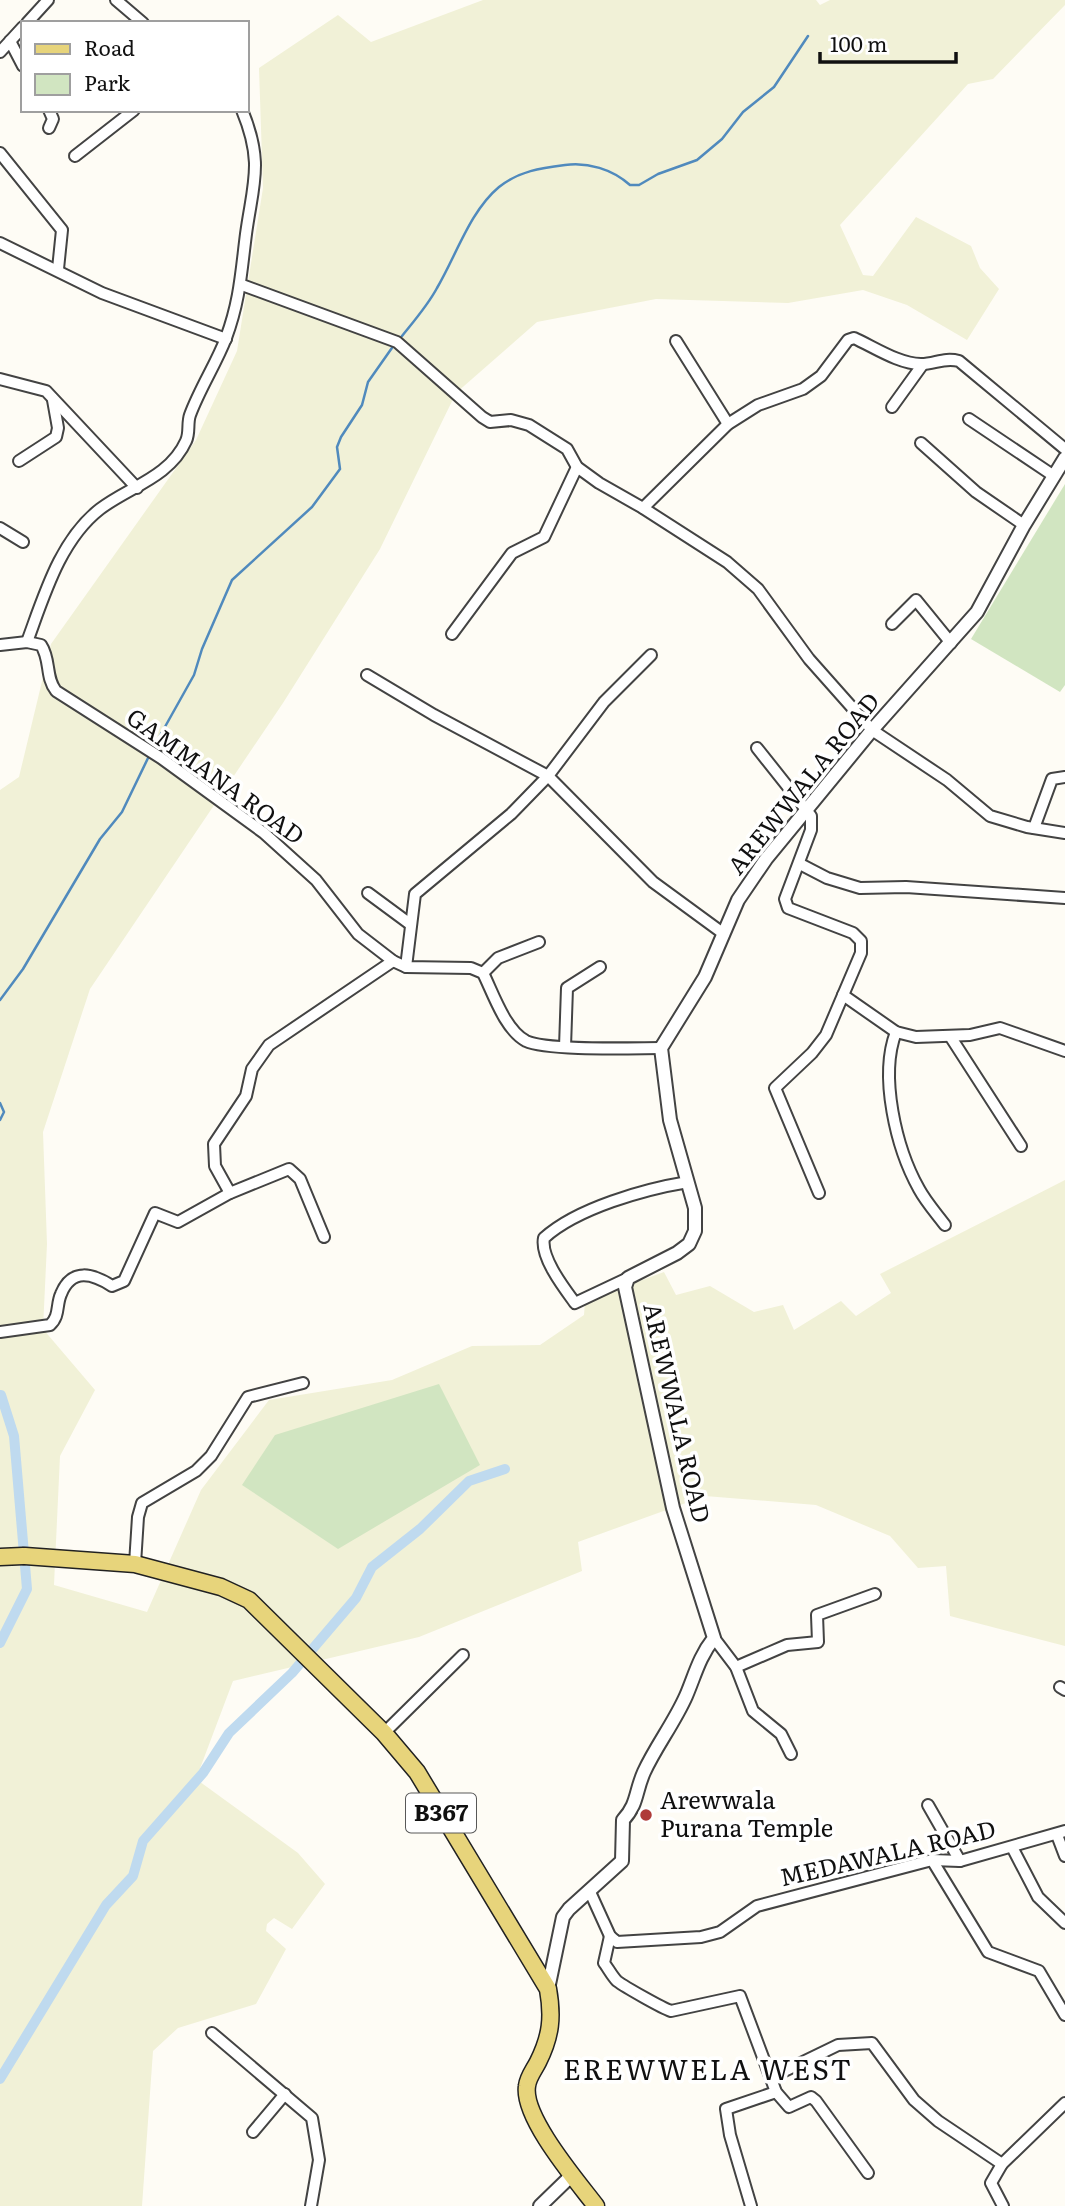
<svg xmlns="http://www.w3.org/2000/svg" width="1065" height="2206" viewBox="0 0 1065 2206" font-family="Literata,serif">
<rect width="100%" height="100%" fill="#fefcf5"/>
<path fill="#f1f1d7" d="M483,0H816L820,5L830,0H1065V5L993,79L968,84L840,225L863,275L873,276L916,217L971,246L980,268L999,289L967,340L907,305L863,290L788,303L656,299L537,322L456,393L380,549L283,703L90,989L43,1132L47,1244L43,1329L95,1390L60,1456L54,1585L147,1612L201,1490L269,1400L392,1380L472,1346L540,1345L584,1315L585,1301L664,1272L676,1295L710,1286L754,1312L783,1305L794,1330L841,1301L856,1316L891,1293L880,1274L1065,1180V1646L950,1616L946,1566L918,1568L890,1536L816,1505L705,1496L578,1542L582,1571L419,1637L233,1681L196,1779L298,1853L325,1884L292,1929L274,1918L267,1924L266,1931L286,1949L256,2004L178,2028L153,2051L142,2206H0V790L19,777L51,644L196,440L237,351L263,188L259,68L338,15L371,42Z"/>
<g fill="#d1e5c1">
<path d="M1065,484V685L1060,692L971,639Z"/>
<path d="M439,1384L480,1465L338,1549L242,1485L275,1435Z"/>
</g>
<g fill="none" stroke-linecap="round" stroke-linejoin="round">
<g stroke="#508abd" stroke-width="2.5">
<path d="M402,336C414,321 428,305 437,288C456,256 470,211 499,187C519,171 541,168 565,165C588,162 612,169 630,185H639L658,174L697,160L722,139L743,112L774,87L808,36"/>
<path d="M152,750L194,675L202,649L232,580L312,507L340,469L337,447L341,437L362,405L368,382L394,345"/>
<path d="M0,1000L23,969L100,839L122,812L149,756"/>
<path d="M0,1103L4,1112L0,1120"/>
</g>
<g stroke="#bfdaef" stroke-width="10">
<path d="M0,1643L27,1589L14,1436L1,1395"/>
<path d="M0,2079L106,1905L133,1876L143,1841L203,1773L229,1733L292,1673L356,1598L372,1567L420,1529L469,1481L505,1469"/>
</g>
<g stroke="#434343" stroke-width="14">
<g id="minor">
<path d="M116,0L143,23"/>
<path d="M27,23L48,0"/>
<path d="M10,41L23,66"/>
<path d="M0,52L23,27"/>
<path d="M49,110L53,119L49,128"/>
<path d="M0,153L62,230L58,269"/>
<path d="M75,156L134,110"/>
<path d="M0,243L102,293L226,339"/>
<path d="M242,285L397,342L482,417L490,422L511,420L529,425L567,449L577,467L599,483L643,508L728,424L758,405L803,389L821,376L848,340L854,338C874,347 899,364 921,364C935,364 944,357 959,361L1065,449"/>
<path d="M676,341L728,424"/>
<path d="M0,379L46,391L137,488"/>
<path d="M892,407L923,364"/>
<path d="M969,419L1054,476"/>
<path d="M921,443L976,492L1024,525"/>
<path d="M19,461L56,437L58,428L53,400"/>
<path d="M643,508L727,562L758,589L809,659L872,730L947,780L990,816L1027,827L1065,833"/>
<path d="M0,528L23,542"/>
<path d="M892,624L916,600L951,643"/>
<path d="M452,634L512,553L544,537L577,467"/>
<path d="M27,642C44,596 60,540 100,509C129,487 170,477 186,441C190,433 187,423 190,415C200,388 216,364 226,338C240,300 241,273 246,234C253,183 264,163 242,110"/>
<path d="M0,645L27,642L41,645C51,660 45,677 56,691L161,758L264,833L316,880L358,934L393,961L406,967L471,968L483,973C493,993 505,1030 526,1041C547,1051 634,1048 661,1048"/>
<path d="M367,675L434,715L548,776L653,882L724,934"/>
<path d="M757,748L811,816V830L785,899L788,908L853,933L861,941V953L826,1035L812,1053L775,1088L819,1193"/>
<path d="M1034,828L1052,779L1065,777"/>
<path d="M800,864L827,878L860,888L906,887L1065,898"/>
<path d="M368,893L410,924"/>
<path d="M406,967L415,894L511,814L548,776L604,702L651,655"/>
<path d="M483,973L498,958L539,942"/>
<path d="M843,995L896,1032L916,1037L970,1035L1000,1028L1065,1051"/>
<path d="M896,1032C879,1076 896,1148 919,1189C926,1202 936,1213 945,1225"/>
<path d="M950,1036L1021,1146"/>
<path d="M565,1047L567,988L600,967"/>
<path d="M230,1193L215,1166L214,1144L246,1096L252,1069L269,1045L393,961"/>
<path d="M628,1278L575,1303C564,1288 540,1257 544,1238C577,1208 645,1189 688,1182"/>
<path d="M0,1332L50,1325C60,1316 56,1305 61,1294C72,1267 93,1274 112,1286L124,1281L155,1213L178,1222L230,1193L289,1169L300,1179L324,1237"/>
<path d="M135,1564L138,1517L142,1503L196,1471L211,1456L248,1397L303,1383"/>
<path d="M714,1638L736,1667L753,1711L781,1734L791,1754"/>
<path d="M736,1667L787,1645L818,1642L817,1615L875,1594"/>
<path d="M1060,1687L1065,1690"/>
<path d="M384,1733L463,1655"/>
<path d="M928,1805L960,1861"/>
<path d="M1057,1835L1065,1856"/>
<path d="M1012,1847L1038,1897L1065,1923"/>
<path d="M932,1860L988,1952L1039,1971L1065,2015"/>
<path d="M590,1892L610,1936L617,1942L701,1937L720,1932L757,1906L932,1860L960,1861L1065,1831"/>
<path d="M610,1936L604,1963C608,1968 612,1976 617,1981C625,1987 662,2008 671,2011L740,1996L776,2092L789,2107L811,2097L816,2101L868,2173"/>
<path d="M212,2033L312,2118L319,2160L311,2206"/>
<path d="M772,2077L838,2045L872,2043L914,2100L938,2121L1002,2164"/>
<path d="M253,2132L285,2094"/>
<path d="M751,2206L730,2135L726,2109L776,2092"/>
<path d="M1003,2206L991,2183L1002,2164L1065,2103"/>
</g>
</g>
<g stroke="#434343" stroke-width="16">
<g id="tertiary">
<path d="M548,1989L563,1917L569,1909L622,1861L623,1820C638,1804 635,1792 644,1772C656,1746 674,1723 686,1696C695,1675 699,1657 714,1638L673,1508L625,1287L628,1278L677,1253L689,1244L695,1231V1208L670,1120L661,1048L705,977L738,900L766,859L872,730L977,612L1024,525L1065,458"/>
<path d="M540,2206L572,2175"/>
</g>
</g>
<g stroke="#212121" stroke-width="19">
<g id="primary">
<path d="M25,1556L135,1564L221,1587L249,1600L384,1733L417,1772L548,1989C553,2017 551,2036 538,2062C534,2070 528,2077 527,2086C522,2117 577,2181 596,2206"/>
<path d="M0,1557L23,1556"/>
</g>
</g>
<use href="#minor" stroke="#fff" stroke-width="10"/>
<use href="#tertiary" stroke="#fff" stroke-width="12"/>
<use href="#primary" stroke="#e7d47b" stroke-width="16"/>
</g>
<circle fill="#af3b39" stroke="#fff" stroke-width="2.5" cx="646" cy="1815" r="7"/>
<g text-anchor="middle" stroke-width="7" stroke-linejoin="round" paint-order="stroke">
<rect fill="#fff" stroke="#585858" stroke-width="2" x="406" y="1793.5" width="70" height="39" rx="5"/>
<g font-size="23" font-weight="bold" fill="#101010">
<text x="441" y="1821">B367</text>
</g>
<g font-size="24" fill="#101010" stroke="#fff">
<text transform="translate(215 777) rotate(36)" y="8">GAMMANA ROAD</text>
<text transform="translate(804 784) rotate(-51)" y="8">AREWWALA ROAD</text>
<text transform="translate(676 1413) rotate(77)" y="8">AREWWALA ROAD</text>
<text transform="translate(888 1854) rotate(-13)" y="8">MEDAWALA ROAD</text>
</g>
<g font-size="24" fill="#101010" stroke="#fff" text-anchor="start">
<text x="660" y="1809">Arewwala<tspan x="660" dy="28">Purana Temple</tspan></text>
</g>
<g font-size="28" letter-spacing="2" fill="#101010" stroke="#fff">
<text x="708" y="2080">EREWWELA WEST</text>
</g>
</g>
<rect x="21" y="21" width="228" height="91" fill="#ffffff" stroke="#9f9f9f" stroke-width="2"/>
<rect x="35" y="44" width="35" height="10" fill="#e7d47b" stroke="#9f9f9f" stroke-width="2"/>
<text x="84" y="56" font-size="21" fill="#101010">Road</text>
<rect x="35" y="74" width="35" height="21" fill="#d1e5c1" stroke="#9f9f9f" stroke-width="2"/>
<text x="84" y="91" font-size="21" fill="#101010">Park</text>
<path d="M820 52v10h136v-10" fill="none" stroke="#101010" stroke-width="3.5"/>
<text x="830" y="52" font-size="21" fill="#101010" stroke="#ffffff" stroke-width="5" paint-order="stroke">100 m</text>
</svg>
